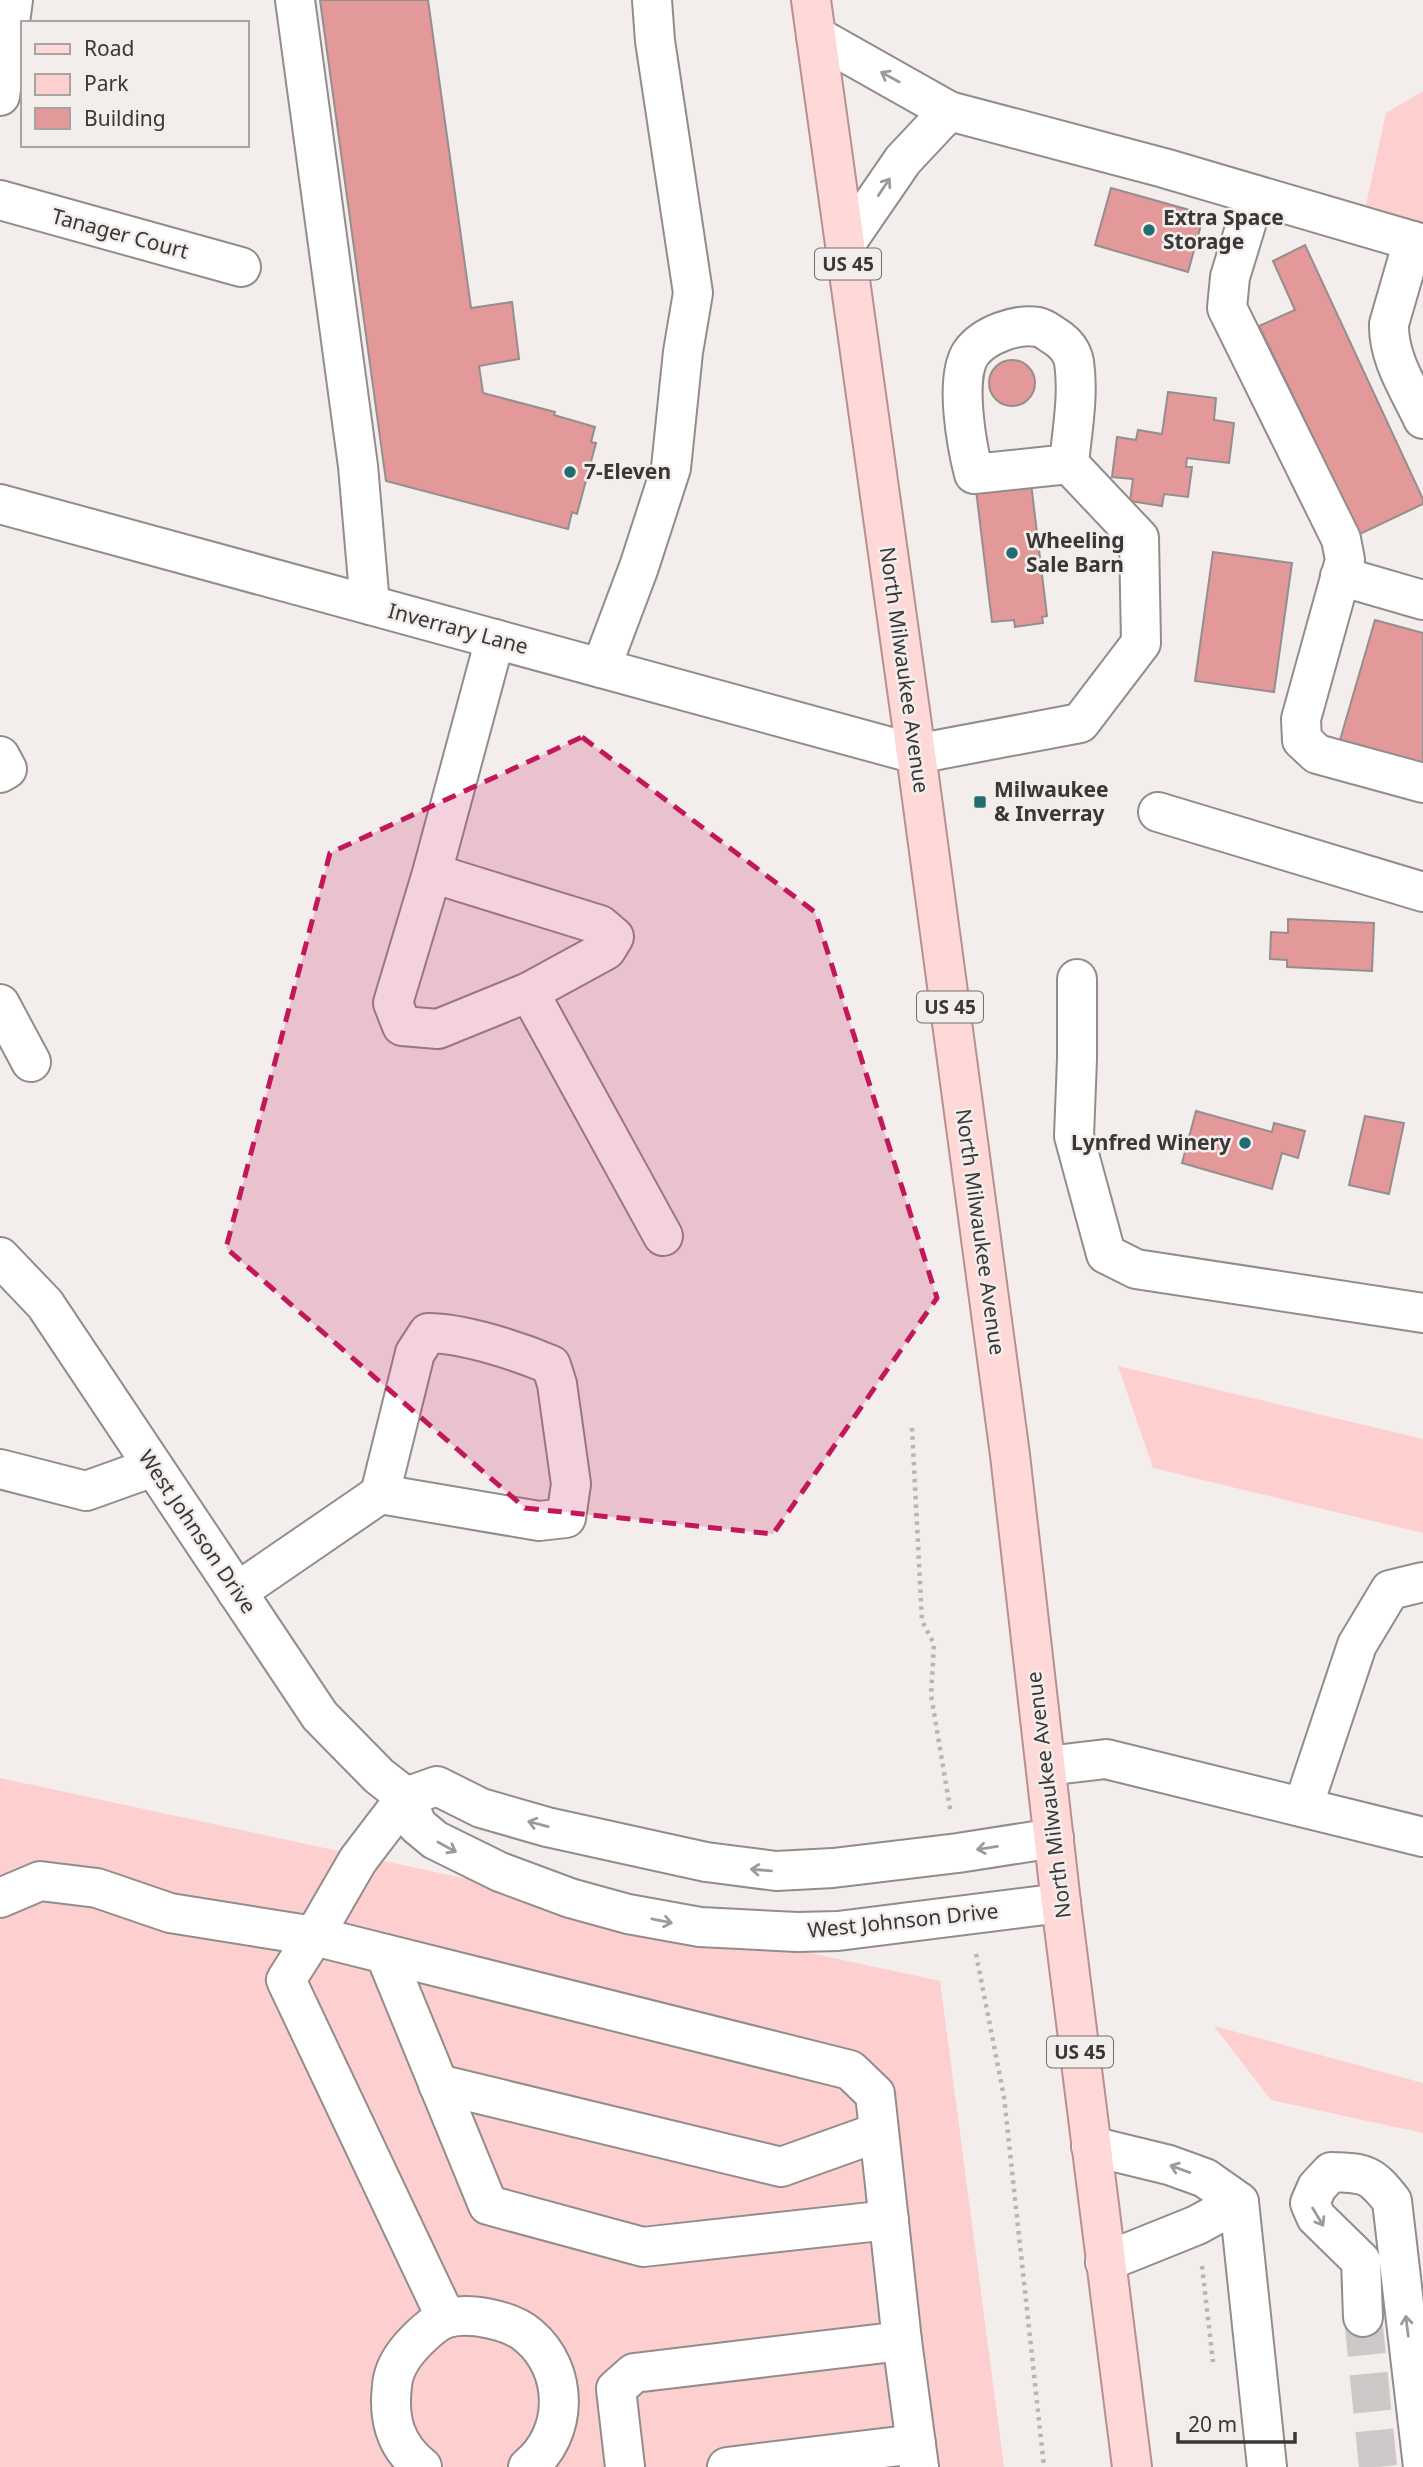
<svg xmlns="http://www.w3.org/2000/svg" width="1423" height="2467" viewBox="0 0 1423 2467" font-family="'Noto Sans',sans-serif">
<rect width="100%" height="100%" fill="#f3edec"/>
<g fill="#fdd0cf">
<path d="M1423,91V222L1366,205L1386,113Z"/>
<path d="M1118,1366L1423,1439V1533L1153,1468Z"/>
<path d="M0,1778L940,1981L1004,2467H0Z"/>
<path d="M1214,2026L1423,2083V2133L1271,2100Z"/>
</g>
<g fill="#e39999" stroke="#948e8e" stroke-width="2">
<path d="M320,0H428L471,308L512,302L519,359L479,366L483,393L555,412L554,415L595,427L591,442L596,443L577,514L572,512L568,529L386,481Z"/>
<path d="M1111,188L1204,214L1188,272L1095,245Z"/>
<path d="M1305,245L1423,499V504L1360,534L1259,326L1295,310L1273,261Z"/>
<circle cx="1012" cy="383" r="23"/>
<path d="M1168,392L1216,398L1214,420L1234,423L1229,463L1187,458L1186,467H1192L1188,497L1164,494L1162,506L1130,501L1133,479L1112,477L1117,437L1136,440L1138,430L1162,434Z"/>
<path d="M1031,483L1047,616L1042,617L1043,623L1015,627L1014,620L992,622L976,490Z"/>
<path d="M1213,552L1292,563L1274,692L1195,681Z"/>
<path d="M1375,620L1423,633V763L1340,740Z"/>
<path d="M1288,919L1374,923L1372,971L1287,967V960L1270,959L1271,932L1288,933Z"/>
<path d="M1196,1111L1272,1132L1274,1123L1305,1131L1298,1158L1282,1153L1272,1189L1182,1163Z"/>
<path d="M1365,1116L1404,1123L1389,1194L1349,1185Z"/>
</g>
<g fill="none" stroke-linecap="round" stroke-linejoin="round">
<path stroke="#cec9c8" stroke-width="38" stroke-dasharray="38 19" stroke-linecap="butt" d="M1363,2317L1378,2467"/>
<g stroke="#928c8c" stroke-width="42">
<g id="minor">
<path d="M295,0L358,466L370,605"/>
<path d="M816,36L949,111L1164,168L1423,244"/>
<path d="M0,96L13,0"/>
<path d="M1255,195L1230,277L1227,308L1341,539L1345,560L1301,719L1302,740L1317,754L1423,783"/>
<path d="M0,200L241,267"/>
<path d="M1413,241L1389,324C1388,358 1409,389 1423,419"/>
<path d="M846,243L903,160L949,111"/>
<path d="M0,504L916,754L1080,723L1141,643L1139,538L1069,464C1072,431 1079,395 1074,362C1072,351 1065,343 1056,337C1051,334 1044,328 1038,327C1017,323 984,335 971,353C954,378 967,447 974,474L1069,464"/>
<path d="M1340,576L1423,600"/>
<path d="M601,668L639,567L671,468L683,352L693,293L655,41L652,0"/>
<path d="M0,756L7,769L0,773"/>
<path d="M1158,812L1423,892"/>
<path d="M432,873L600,925L614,937L606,950L529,992L438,1029L402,1026L393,1003L432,873L495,639"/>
<path d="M1077,979V1059L1074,1136L1106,1254L1136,1269L1423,1313"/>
<path d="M529,992L663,1236"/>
<path d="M0,1004L31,1062"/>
<path d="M0,1257L45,1304L320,1716L379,1776L406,1797L417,1825L435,1840L500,1872L570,1898L628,1914L700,1927L797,1932L838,1931L1061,1903"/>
<path d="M428,1333C463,1333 518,1351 551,1365L557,1384L571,1484L566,1518L539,1521L380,1494L415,1353Z"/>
<path d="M0,1469L86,1491L153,1467"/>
<path d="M237,1592L380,1494"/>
<path d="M1046,1766L1106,1759L1423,1837"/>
<path d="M406,1797L358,1860L314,1936L850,2070L875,2094L902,2341"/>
<path d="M406,1797L437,1786L481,1808L547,1827L706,1862L776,1871L833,1868L958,1853L1054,1838"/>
<path d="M1303,1807L1357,1645L1390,1590L1423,1582"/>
<path d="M0,1898L40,1881L97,1888L170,1913L314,1936L286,1980L446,2318"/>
<path d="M385,1954L488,2205L643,2247L889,2220"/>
<path d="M438,2084L781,2167L879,2132"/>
<path d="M1091,2146L1169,2165L1205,2178L1239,2202L1267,2467"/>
<path d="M1105,2262L1197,2225L1239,2202"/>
<path d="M1363,2317L1361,2261L1316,2217L1310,2203L1317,2187L1331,2172C1366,2173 1371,2174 1392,2201L1423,2467"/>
<path d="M422,2467C395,2446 388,2419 392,2386C393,2368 404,2353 417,2340C424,2333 437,2321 447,2318C470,2312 511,2320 529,2336C569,2370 569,2434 528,2467"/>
<path d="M625,2467L616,2389L634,2373L902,2341L919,2467"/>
<path d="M727,2467L916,2444"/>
</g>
</g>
<g stroke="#b98f8f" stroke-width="42">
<path id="major" d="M811,0L916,754L1010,1455L1061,1903L1132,2467"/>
</g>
<g stroke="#bab5b4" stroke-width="4.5" stroke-dasharray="3.5 5" stroke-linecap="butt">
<path d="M912,1428L922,1621L934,1644L931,1695L951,1814"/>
<path d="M976,1954L1004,2097L1044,2467"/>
<path d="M1202,2266L1213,2362"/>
</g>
<use href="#minor" stroke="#fff" stroke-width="38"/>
<use href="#major" stroke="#fed9d8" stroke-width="38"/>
</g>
<defs><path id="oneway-shaft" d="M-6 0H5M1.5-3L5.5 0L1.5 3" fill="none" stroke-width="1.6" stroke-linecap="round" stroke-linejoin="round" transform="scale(1.75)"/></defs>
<g stroke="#9c9b9b">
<use href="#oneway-shaft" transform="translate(890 77) rotate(-151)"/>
<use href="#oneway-shaft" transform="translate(884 187) rotate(-56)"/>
<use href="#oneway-shaft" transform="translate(538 1824) rotate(-165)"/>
<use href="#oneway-shaft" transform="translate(447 1847) rotate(29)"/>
<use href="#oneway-shaft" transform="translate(987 1848) rotate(171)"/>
<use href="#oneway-shaft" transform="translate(761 1870) rotate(-175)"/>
<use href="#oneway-shaft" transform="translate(662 1921) rotate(11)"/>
<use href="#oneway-shaft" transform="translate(1180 2169) rotate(-160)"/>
<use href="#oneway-shaft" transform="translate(1318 2217) rotate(59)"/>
<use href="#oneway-shaft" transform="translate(1407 2326) rotate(-97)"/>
</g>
<path fill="#c2185b" fill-opacity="0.2" stroke="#c2185b" stroke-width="5" stroke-dasharray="14 9" stroke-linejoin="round" d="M582,737L815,912L937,1298L773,1534L525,1508L226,1248L330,853Z"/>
<g fill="#226d70" stroke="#f3edec" stroke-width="2.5">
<circle cx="1149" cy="230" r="7"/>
<circle cx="570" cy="472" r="7"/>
<circle cx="1012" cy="553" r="7"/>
<rect x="973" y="795" width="14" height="14" rx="3.5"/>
<circle cx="1245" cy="1143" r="7"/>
</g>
<g text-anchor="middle" stroke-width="5" stroke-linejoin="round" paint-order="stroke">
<g fill="#f3edec" stroke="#726e6d" stroke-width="2">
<rect x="815" y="248.5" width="66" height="31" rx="5"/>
<rect x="917" y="991.5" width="66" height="31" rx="5"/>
<rect x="1047" y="2036.5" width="66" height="31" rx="5"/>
</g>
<g font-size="19" font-weight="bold" fill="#3a3737">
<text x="848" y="271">US 45</text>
<text x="950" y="1014">US 45</text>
<text x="1080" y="2059">US 45</text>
</g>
<g font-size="21" font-weight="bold" fill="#3a3737" stroke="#f3edec" text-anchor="start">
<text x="1163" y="225">Extra Space<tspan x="1163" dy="24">Storage</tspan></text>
<text x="584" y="479">7-Eleven</text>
<text x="1026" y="548">Wheeling<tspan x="1026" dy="24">Sale Barn</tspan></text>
<text x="994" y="797">Milwaukee<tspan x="994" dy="24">&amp; Inverray</tspan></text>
<text x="1231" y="1150" text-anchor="end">Lynfred Winery</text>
</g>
<g font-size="21" fill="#3a3737" stroke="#f3edec">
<text transform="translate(120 234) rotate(15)" y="7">Tanager Court</text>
<text transform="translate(458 629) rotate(15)" y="7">Inverrary Lane</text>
<text transform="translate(904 670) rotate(82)" y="7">North Milwaukee Avenue</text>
<text transform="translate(980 1232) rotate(82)" y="7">North Milwaukee Avenue</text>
<text transform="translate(197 1532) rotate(56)" y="7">West Johnson Drive</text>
<text transform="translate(1049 1795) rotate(-97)" y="7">North Milwaukee Avenue</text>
<text transform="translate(903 1921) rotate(-6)" y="7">West Johnson Drive</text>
</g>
</g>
<rect x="21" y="21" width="228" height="126" fill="#f3edec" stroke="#a9a4a4" stroke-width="2"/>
<rect x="35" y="44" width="35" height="10" fill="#fed9d8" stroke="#a9a4a4" stroke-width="2"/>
<text x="84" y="56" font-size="21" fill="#3a3737">Road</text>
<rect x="35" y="74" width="35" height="21" fill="#fdd0cf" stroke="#a9a4a4" stroke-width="2"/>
<text x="84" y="91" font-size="21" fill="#3a3737">Park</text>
<rect x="35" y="108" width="35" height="21" fill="#e39999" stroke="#a9a4a4" stroke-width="2"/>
<text x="84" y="126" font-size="21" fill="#3a3737">Building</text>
<path d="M1178 2432v10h117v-10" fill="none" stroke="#3a3737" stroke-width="3.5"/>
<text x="1188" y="2432" font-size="21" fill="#3a3737" stroke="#f3edec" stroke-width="5" paint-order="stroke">20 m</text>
</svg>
